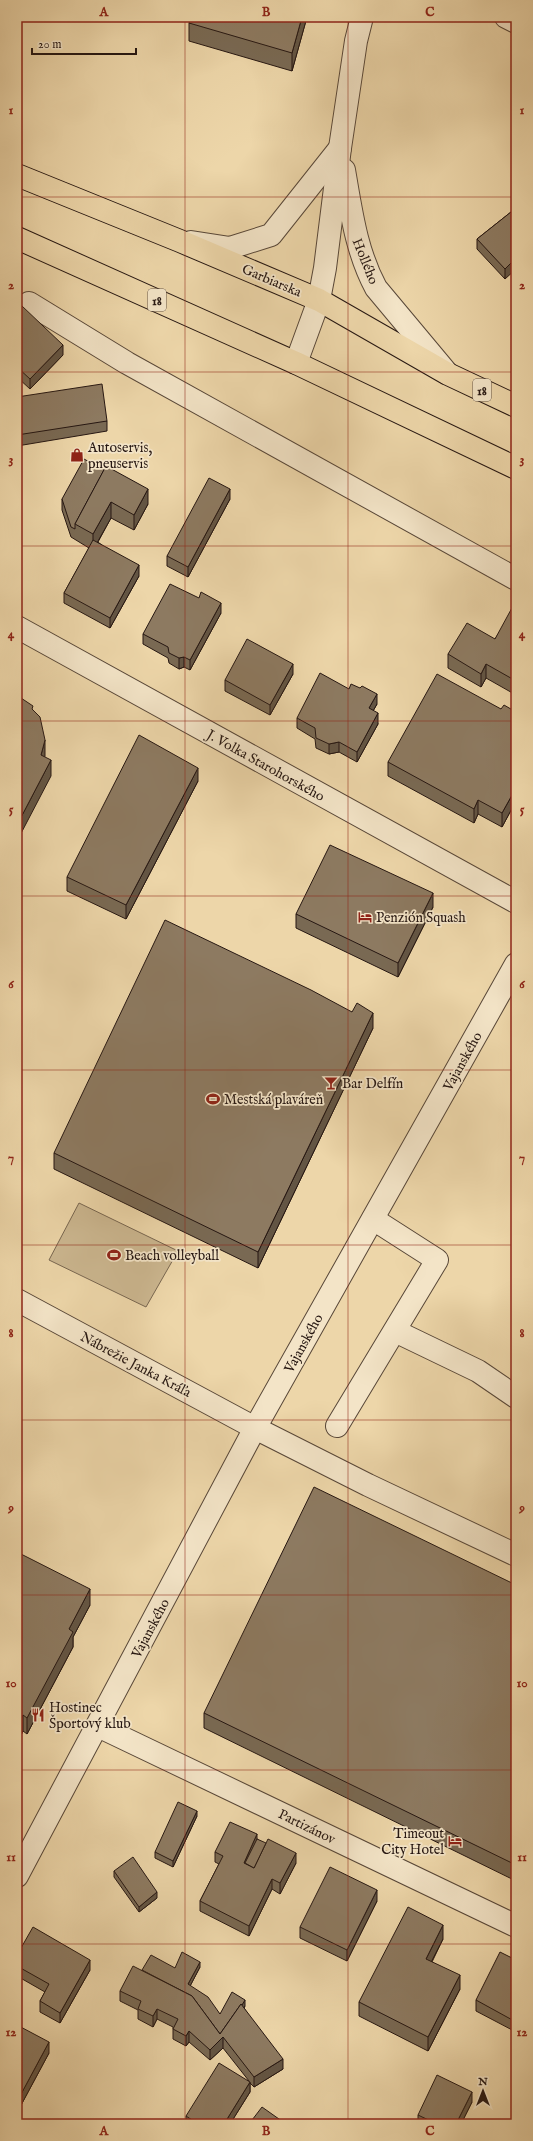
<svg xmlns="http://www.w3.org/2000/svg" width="533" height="2141" viewBox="0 0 533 2141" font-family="'IM FELL English',serif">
<rect width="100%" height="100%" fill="#edd6a9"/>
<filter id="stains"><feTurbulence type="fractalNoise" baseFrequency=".005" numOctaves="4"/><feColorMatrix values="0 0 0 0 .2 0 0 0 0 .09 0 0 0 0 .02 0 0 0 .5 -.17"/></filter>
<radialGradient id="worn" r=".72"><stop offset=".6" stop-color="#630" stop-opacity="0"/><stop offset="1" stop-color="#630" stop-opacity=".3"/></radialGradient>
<path fill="#cbb68f" stroke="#786650" d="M79,1203L178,1251L146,1307L49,1260Z"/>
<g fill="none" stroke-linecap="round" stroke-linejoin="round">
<g stroke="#584738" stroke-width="24">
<g id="minor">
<path d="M506,17L516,22"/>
<path d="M344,170C351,210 356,251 376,288L447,373"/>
<path d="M191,242L230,248L271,235L340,148"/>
<path d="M29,303L127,363L516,579"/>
<path d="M296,363L319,300L325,268L340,148L356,41L362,17"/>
<path d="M17,627L516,902"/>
<path d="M17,1300L255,1428L368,1485L516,1555"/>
<path d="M395,1331L478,1371L516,1397"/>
<path d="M337,1426L437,1260L373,1219"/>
<path d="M98,1726L516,1926"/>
<path d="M17,1876L255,1428L516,964"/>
</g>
</g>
<g stroke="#261712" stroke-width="24">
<g id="major">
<path d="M17,175L180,241L319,300L448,374L516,406"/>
<path d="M17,238L296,363L516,468"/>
</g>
</g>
<use href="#minor" stroke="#f3e4c7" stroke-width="22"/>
<use href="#major" stroke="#edd6a9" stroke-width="22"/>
</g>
<g fill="#796953" stroke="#261712">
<path d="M307,17L292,71L189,41V23Z"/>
<path d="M516,208L505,279L477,249V239Z"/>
<path d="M17,311L63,355L30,389L17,377Z"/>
<path d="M17,397L107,421V431L17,446Z"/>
<path d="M62,499L148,504L134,530L111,518L98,542L139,576L110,628L64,603V593L89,548L71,537L62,510Z"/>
<path d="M230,499L188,577L167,566V556Z"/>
<path d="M516,607V695L486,678L481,687L448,668V654L495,639Z"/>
<path d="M221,613L190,670L184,667L179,669L169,663L168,658L143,644V634Z"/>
<path d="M293,674L270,715L225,691V680Z"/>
<path d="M377,704L373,711L378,724L357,762L339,752L329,754L316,748L315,739L297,728V718Z"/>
<path d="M501,709L516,712V801L502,827L478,814L474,823L388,776V762Z"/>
<path d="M198,781L126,919L67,891V877Z"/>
<path d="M433,907L398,977L296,928V914Z"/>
<path d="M352,1012L373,1028L258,1268L54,1169V1153Z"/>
<path d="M17,1552L90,1605L73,1637V1647L27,1734L23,1731L17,1743Z"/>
<path d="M516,1585V1881L204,1728V1713Z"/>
<path d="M197,1816L173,1867L155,1858V1852Z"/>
<path d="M257,1839L296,1863L280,1894L272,1889L249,1936L200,1911V1901L219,1864L215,1862V1852Z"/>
<path d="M114,1871L157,1898L139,1912L114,1877Z"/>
<path d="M377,1901L347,1961L300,1938V1927Z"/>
<path d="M443,1939L432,1962L460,1989L428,2051L359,2016V2002Z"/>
<path d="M17,1955L90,1970L60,2023L40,2012V2001L45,1992L17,1976Z"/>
<path d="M516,1960V2032L476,2011V2000Z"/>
<path d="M200,1967L190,1986L220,2014L245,2006L244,2008L283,2069L254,2087L250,2083V2092L230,2124H186V2116L249,2081L223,2048L210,2060L189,2042L186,2046L173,2039V2027L157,2019L153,2027L138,2019V2010L120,2001V1991L142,1970Z"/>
<path d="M17,2025L49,2053L20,2107L17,2105Z"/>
<path d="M472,2102L461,2124H418V2115Z"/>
</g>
<g fill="#635544" stroke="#261712">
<path d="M302,17H307L292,71V53Z"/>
<path d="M516,258V269L505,279V269Z"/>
<path d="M63,345V355L30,389V379Z"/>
<path d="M148,489V504L134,530V515Z"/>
<path d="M230,489V499L188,577V567Z"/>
<path d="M111,502V518L93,550V534Z"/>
<path d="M139,565V576L110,628V618Z"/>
<path d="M221,603V613L190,670V660Z"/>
<path d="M184,657V667L179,669V658Z"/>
<path d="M293,664V674L270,715V705Z"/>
<path d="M486,664V678L481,687V674Z"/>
<path d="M377,694V704L369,718V708Z"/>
<path d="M378,713V724L357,762V752Z"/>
<path d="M45,740V756L41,770V755Z"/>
<path d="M339,742V752L329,754V744Z"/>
<path d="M51,760V776L17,841V825Z"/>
<path d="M198,768V781L126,919V905Z"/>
<path d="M516,788V801L502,827V813Z"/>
<path d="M478,800V814L474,823V809Z"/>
<path d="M433,893V907L398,977V963Z"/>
<path d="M373,1013V1028L258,1268V1252Z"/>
<path d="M90,1589V1605L73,1637V1647L27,1734V1718L69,1629Z"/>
<path d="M23,1715V1731L17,1743V1727Z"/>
<path d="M197,1811V1816L173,1867V1861Z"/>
<path d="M257,1834V1845L246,1868L244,1863Z"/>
<path d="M296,1853V1863L280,1894V1883Z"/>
<path d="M272,1879V1889L249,1936V1926Z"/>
<path d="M377,1890V1901L347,1961V1950Z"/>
<path d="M157,1892V1898L139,1912V1907Z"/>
<path d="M443,1925V1939L426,1972V1959Z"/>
<path d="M90,1960V1970L60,2023V2013Z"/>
<path d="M200,1962V1967L188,1990V1984Z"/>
<path d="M460,1975V1989L428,2051V2037Z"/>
<path d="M245,2000V2006L224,2038L223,2037V2048L210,2060V2050Z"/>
<path d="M157,2009V2019L153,2027V2016Z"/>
<path d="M189,2031V2042L186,2046V2036Z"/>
<path d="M49,2042V2053L20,2107V2096Z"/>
<path d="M283,2059V2069L254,2087V2077Z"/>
<path d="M250,2082V2092L230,2124H224Z"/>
<path d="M472,2092V2102L461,2124H456Z"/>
</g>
<g fill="#8d7a61" stroke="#261712">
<path d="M191,17H302L292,53L189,23Z"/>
<path d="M516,208V258L505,269L477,239Z"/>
<path d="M22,306L63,345L30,379L17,367V311Z"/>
<path d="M102,384L107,421L17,435V397Z"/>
<path d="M84,459L104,470L75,524V529L71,527L62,499Z"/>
<path d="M106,466L148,489L134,515L111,502L93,534L75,524Z"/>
<path d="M209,478L230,489L188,567L167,556Z"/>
<path d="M93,540L139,565L110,618L64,593Z"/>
<path d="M170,584L199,598L201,592L221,603L190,660L184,657L179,658L169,653L168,647L143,634Z"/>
<path d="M513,606L516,607V681L486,664L481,674L448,654L467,623L495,639Z"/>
<path d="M247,639L293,664L270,705L225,680Z"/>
<path d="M320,673L349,689L351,684L360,688L362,686L377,694L369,708L378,713L357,752L339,742L329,744L316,738L315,728L297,718Z"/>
<path d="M437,674L501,709L504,705L516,712V788L502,813L478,800L474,809L388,762Z"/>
<path d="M21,698L33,706L32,709L40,717L45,740L41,755L51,760L17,825V701H19Z"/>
<path d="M139,735L198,768L126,905L67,877Z"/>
<path d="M330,845L433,893L398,963L296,914Z"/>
<path d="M165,920L311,990L352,1012L357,1003L373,1013L258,1252L54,1153Z"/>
<path d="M314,1487L516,1585V1865L204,1713Z"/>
<path d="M17,1552L90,1589L69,1629L73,1632L27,1718L23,1715L17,1727Z"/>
<path d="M178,1802L197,1811L173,1861L155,1852Z"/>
<path d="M230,1822L257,1834L244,1863L254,1868L268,1839L296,1853L280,1883L272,1879L249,1926L200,1901L223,1856L215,1852Z"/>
<path d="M257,1839L266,1843L254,1868L245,1863Z"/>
<path d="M133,1857L157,1892L139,1907L114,1871Z"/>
<path d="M330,1867L377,1890L347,1950L300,1927Z"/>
<path d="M408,1907L443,1925L426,1959L460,1975L428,2037L359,2002Z"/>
<path d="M33,1927L90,1960L60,2013L40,2001L49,1984L17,1966V1955Z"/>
<path d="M182,1952L200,1962L188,1984L208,1997L220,2014L232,1992L245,2000L242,2005L241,2004L220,2034L192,1996L142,1970L151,1955L175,1968Z"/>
<path d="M500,1952L516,1960V2022L476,2000Z"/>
<path d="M133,1966L192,1996L220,2034L241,2004L283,2059L254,2077L223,2037L210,2050L189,2031L186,2036L173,2029L178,2019L157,2009L153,2016L138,2009L141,2001L120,1991Z"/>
<path d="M17,2025L49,2042L20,2096L17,2095Z"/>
<path d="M219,2063L250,2082L224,2124H198L186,2116Z"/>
<path d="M437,2075L472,2092L456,2124H437L418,2115Z"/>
<path d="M262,2107L286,2124H249Z"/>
</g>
<path fill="none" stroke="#8f2418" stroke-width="1" stroke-opacity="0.55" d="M185,17V2124M348,17V2124M17,197H516M17,372H516M17,546H516M17,721H516M17,896H516M17,1070H516M17,1245H516M17,1420H516M17,1595H516M17,1770H516M17,1944H516"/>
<defs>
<g id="shop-bare" transform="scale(1.08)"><path d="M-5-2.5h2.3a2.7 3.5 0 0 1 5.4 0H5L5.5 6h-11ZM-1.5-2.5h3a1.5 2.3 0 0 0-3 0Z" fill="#8f2418" stroke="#f3e4c7" stroke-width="2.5" paint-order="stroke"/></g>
<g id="hotel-bare" transform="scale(1.08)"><path d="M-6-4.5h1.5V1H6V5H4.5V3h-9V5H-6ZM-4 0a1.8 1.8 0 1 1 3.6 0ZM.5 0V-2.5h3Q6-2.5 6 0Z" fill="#8f2418" stroke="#f3e4c7" stroke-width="2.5" paint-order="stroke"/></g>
<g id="bar-bare" transform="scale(1.08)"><path d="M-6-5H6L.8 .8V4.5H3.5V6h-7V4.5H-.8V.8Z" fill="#8f2418" stroke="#f3e4c7" stroke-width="2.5" paint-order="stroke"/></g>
<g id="stadium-bare" transform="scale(1.08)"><path d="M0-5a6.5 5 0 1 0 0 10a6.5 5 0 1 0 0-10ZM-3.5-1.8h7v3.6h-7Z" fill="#8f2418" stroke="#f3e4c7" stroke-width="2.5" paint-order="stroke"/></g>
<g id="restaurant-bare" transform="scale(1.08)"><path d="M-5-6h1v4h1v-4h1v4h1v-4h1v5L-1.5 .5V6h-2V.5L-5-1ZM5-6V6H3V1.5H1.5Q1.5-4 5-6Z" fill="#8f2418" stroke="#f3e4c7" stroke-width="2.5" paint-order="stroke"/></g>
</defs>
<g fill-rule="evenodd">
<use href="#shop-bare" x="77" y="455"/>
<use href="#hotel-bare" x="365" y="917"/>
<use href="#bar-bare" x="331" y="1083"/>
<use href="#stadium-bare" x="213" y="1099"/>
<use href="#stadium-bare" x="114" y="1255"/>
<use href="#restaurant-bare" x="38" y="1715"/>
<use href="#hotel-bare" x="455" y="1841"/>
</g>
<g text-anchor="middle" stroke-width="3.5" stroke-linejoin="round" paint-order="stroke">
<g fill="#f3e4c7" stroke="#645448" stroke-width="1">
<rect x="148" y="289" width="18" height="22" rx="3"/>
<rect x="473" y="379" width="18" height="22" rx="3"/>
</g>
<g font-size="13" font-weight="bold" fill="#261712">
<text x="157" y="305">18</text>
<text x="482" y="395">18</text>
</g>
<g font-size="14" fill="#261712" stroke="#f3e4c7">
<text transform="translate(366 261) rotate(68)" y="5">Hollého</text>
<text transform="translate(272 280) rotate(23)" y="5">Garbiarska</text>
<text transform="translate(266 765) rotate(29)" y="5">J. Volka Starohorského</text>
<text transform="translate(462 1061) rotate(-61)" y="5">Vajanského</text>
<text transform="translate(303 1343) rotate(-61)" y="5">Vajanského</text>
<text transform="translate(136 1364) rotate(28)" y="5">Nábrežie Janka Kráľa</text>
<text transform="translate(150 1628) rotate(-62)" y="5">Vajanského</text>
<text transform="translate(307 1826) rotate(26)" y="5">Partizánov</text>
</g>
<g font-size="14" fill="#261712" stroke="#f3e4c7" text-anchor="start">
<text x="88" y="452">Autoservis,<tspan x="88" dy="16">pneuservis</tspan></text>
<text x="376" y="922">Penzión Squash</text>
<text x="342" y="1088">Bar Delfín</text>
<text x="224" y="1104">Mestská plaváreň</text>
<text x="125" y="1260">Beach volleyball</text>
<text x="49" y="1712">Hostinec<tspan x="49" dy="16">Športový klub</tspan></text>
<text x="444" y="1838" text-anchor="end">Timeout<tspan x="444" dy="16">City Hotel</tspan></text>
</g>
</g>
<rect width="533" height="2141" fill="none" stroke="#edd6a9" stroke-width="44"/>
<g transform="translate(483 2091)" stroke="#f3e4c7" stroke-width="3" paint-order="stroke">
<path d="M0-3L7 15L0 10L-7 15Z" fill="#261712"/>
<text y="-6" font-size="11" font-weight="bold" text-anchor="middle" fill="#261712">N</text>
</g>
<path d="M32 48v6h104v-6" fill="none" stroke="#261712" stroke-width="2"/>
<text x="38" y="48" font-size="12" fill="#261712" stroke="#f3e4c7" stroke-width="3" paint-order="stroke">20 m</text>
<rect x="22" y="22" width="489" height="2097" fill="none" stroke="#8f2418" stroke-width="1.5"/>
<g font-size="13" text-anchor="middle" font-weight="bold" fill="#8f2418">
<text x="104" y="16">A</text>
<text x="266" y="16">B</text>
<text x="430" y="16">C</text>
<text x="11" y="114">1</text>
<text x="522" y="114">1</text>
<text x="11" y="289">2</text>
<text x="522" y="289">2</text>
<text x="11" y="463">3</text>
<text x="522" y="463">3</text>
<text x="11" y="638">4</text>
<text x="522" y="638">4</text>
<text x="11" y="813">5</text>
<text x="522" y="813">5</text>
<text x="11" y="988">6</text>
<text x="522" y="988">6</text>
<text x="11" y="1162">7</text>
<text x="522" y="1162">7</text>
<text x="11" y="1337">8</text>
<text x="522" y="1337">8</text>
<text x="11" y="1512">9</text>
<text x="522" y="1512">9</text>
<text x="11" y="1687">10</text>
<text x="522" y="1687">10</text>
<text x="11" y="1861">11</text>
<text x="522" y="1861">11</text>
<text x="11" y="2036">12</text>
<text x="522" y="2036">12</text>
<text x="104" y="2135">A</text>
<text x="266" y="2135">B</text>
<text x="430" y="2135">C</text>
</g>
<rect width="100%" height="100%" filter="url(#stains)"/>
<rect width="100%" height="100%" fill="url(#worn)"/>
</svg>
